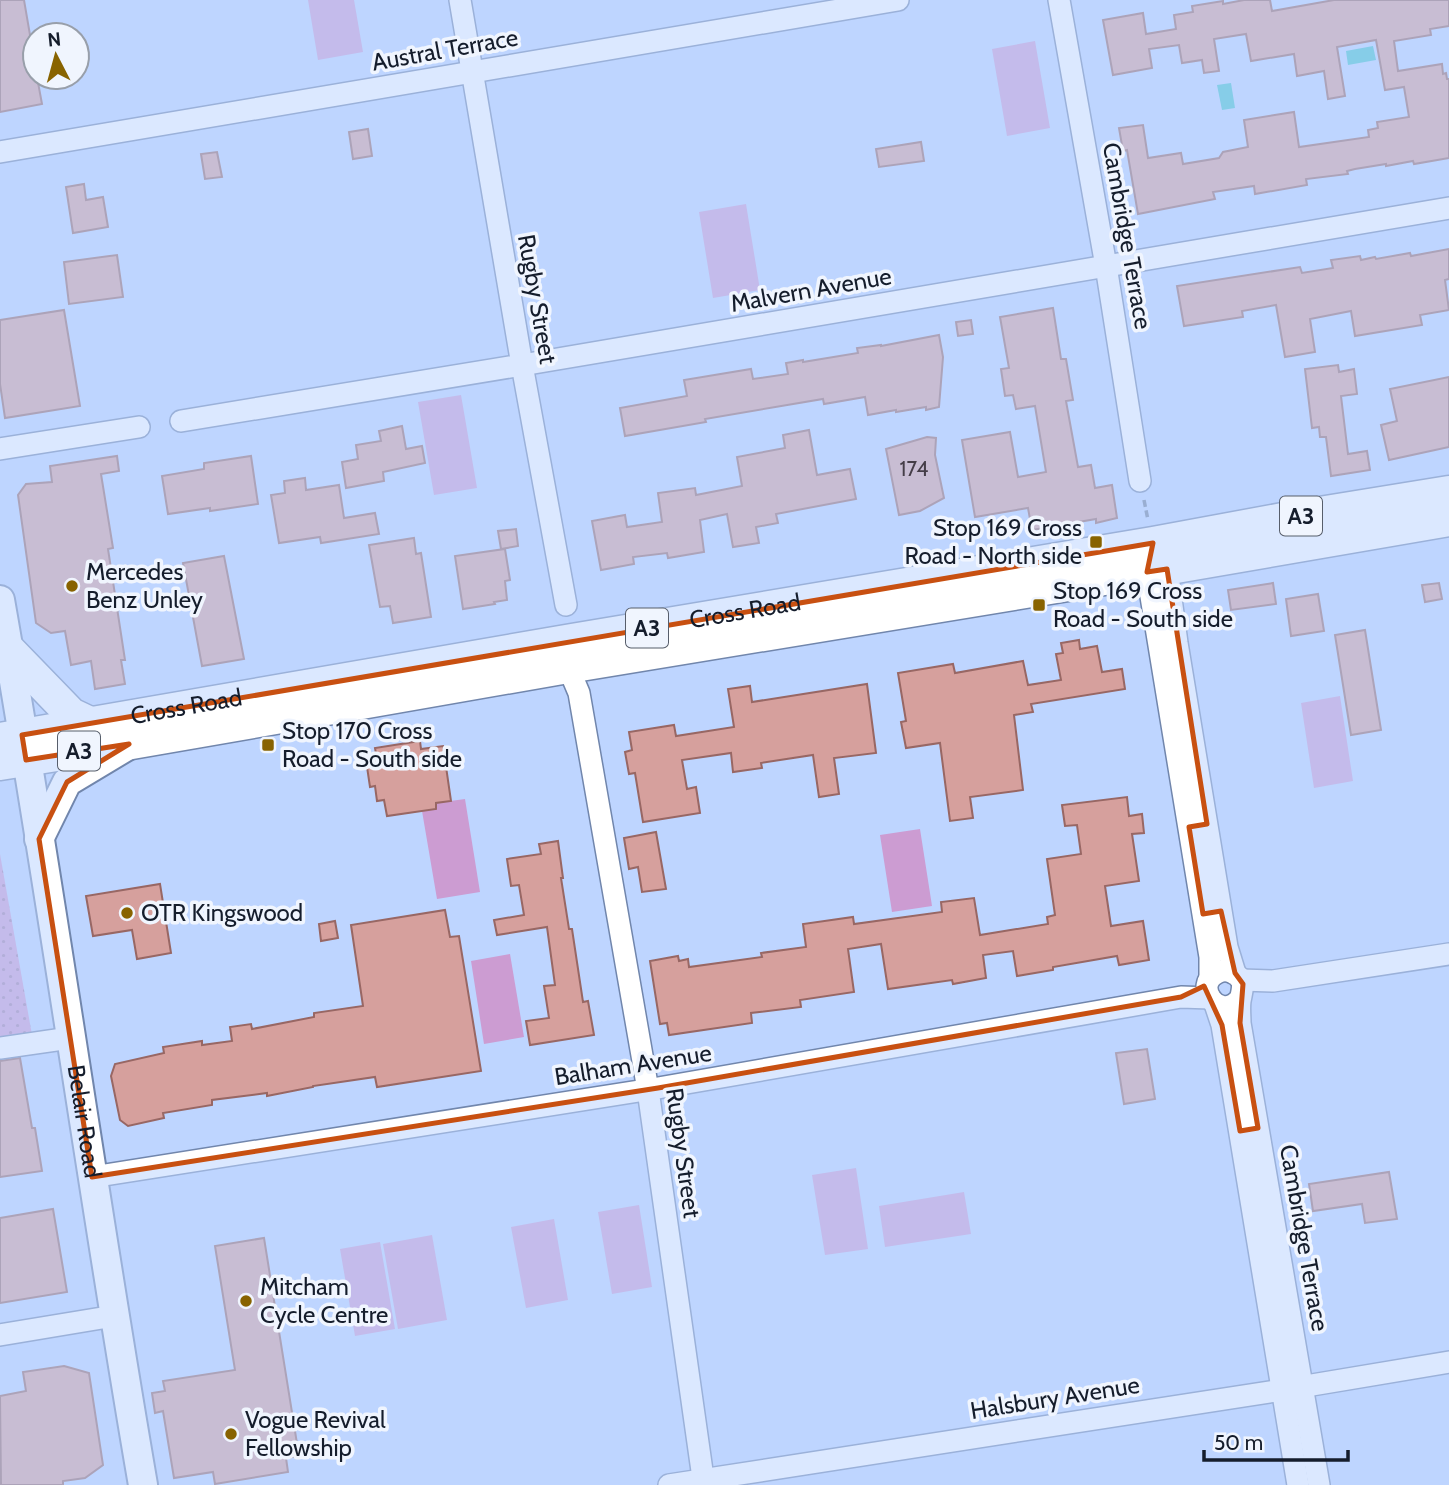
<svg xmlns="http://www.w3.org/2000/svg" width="1449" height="1485" viewBox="0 0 1449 1485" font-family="Cabin,sans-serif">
<defs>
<pattern id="park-dots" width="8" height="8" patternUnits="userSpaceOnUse" patternTransform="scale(1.75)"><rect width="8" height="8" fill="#cc9cd2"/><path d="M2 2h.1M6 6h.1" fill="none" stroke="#a47fab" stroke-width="1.8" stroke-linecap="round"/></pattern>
</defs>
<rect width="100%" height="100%" fill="#bed5ff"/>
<path fill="url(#park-dots)" d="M0,854L32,1035L0,1040Z"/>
<g fill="#cc9cd2">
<path d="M308,0H354L363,52L318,60Z"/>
<path d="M1035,41L1050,128L1007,136L992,49Z"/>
<path d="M746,204L760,290L713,298L699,212Z"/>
<path d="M461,395L477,488L434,495L418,402Z"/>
<path d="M1340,696L1353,781L1314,788L1301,703Z"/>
<path d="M465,799L480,892L437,899L422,811L436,809V803Z"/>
<path d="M920,829L932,906L892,912L880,835Z"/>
<path d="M510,954L524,1037L484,1044L471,961Z"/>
<path d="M856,1168L868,1249L825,1255L812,1175Z"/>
<path d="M964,1192L971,1234L885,1247L879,1206Z"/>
<path d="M639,1205L652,1287L612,1294L598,1212Z"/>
<path d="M554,1219L568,1300L526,1308L511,1227Z"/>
<path d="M432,1235L447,1320L398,1329L383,1244Z"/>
<path d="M380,1242L395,1329L355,1336L340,1249Z"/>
</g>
<g fill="#44c3cd">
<path d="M1373,46L1376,60L1348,65L1346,51Z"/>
<path d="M1231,83L1235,108L1222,110L1217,85Z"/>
</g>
<g fill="#d6a09d" stroke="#986764" stroke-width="2">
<path d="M0,0H24L35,64V77H37L42,104L0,112Z"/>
<path d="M1244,0H1270L1272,11L1334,0H1449V26L1430,29L1431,35L1394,41L1398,71L1442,64L1443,74L1446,73L1447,79H1449V158L1414,164L1413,161L1386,166V164L1355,169L1347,171L1348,174L1306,179L1307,185L1255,194L1254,186L1213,192L1215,199L1138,214L1127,150L1123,151L1119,128L1143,125L1148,158L1181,153L1183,164L1219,158L1223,152L1248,147L1244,120L1294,112L1299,147L1369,137L1368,130L1378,128L1377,122L1409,117L1404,87L1385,90L1376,40L1337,47L1345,96L1328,99L1324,71L1297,76L1294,54L1251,61L1246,34L1214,39L1219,71L1204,73L1202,60L1182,63L1179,45L1149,49L1152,68L1113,75L1103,20L1143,13L1146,34L1176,29L1174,15L1193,12L1192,6L1223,1V4Z"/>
<path d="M368,129L372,156L353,159L349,132Z"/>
<path d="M921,142L924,161L879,167L876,149Z"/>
<path d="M217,152L222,177L205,179L201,154Z"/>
<path d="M84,184L86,200L103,197L108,227L73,233L66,187Z"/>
<path d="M1449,249V279L1445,280L1449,310L1420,315L1422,325L1355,336L1351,311L1310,319L1315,352L1285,357L1276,305L1242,311L1243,317L1184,326L1177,286L1300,267L1302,273L1333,268L1331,260L1360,256L1361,260L1375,257L1376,259L1410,253L1411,256Z"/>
<path d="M117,255L123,297L69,304L64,262Z"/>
<path d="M1053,308L1061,359H1066L1073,400L1066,401L1078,467L1091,465L1095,488L1112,485L1117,518L1096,523V519L1032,530L1028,508L975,517L962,440L1010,432L1018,477L1046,472L1035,406L1016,409L1013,395L1005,396L1001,369L1009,368L1000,317Z"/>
<path d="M64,310L80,406L5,418L0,384V320Z"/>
<path d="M971,320L973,334L958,336L956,322Z"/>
<path d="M939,335L943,357L939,407L926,410V407L896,412V410L868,415L865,397L824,404L823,399L705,419L706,422L625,436L620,408L687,396L684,380L751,369L753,379L788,374L786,363L803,360V362L858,353L857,348L881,345V346Z"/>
<path d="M1338,365L1339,372L1354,369L1357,394L1341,396L1348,454L1367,451L1370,470L1331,476L1326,437H1320L1319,427L1312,428L1305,369Z"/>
<path d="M1449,377V447L1389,460L1381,425L1397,421L1390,389Z"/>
<path d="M402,426L406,449L422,446L425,463L383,472L384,481L346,488L342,462L358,459L356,445L381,441L379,431Z"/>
<path d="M809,430L817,475L850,469L856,499L776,514L778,523L756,527L759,543L733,547L727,514L700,520L704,552L668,558L667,553L633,557L634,564L601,570L592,521L625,515L627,527L662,522L658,493L695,488L696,495L742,486L737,457L785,448L783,435Z"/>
<path d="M927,437L936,438L935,455L944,498L920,511L899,515L886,449Z"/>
<path d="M117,456L119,471L101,474L113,548L108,549L125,660H121L125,684L95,689L91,661L71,665L65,631L51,633L36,623L18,495L26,484L52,482L50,466Z"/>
<path d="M251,456L258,504L210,511V508L168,514L162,476L204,469V463Z"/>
<path d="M305,478L306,490L339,485L344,518L375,513L379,534L321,543L320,537L279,543L271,495L285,493L284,481Z"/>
<path d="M516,529L518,546L501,549L498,531Z"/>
<path d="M414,538L416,554L421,553L431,617L393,623L390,606L380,607L369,545Z"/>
<path d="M505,549L510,580L505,581L507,600L494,602L495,604L463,609L455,556Z"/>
<path d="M224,556L244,659L202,666L183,563Z"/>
<path d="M1273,583L1276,604L1231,610L1228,590Z"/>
<path d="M1439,583L1442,599L1425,602L1422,585Z"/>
<path d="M1318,594L1324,631L1291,636L1286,599Z"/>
<path d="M1365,630L1381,730L1351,735L1335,635Z"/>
<path d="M1079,640L1080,649L1097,646L1102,672L1122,669L1125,689L1031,704L1033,712L1014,715L1023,790L970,797L973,818L950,821L940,743L906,748L901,722L906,721L898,673L953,664L955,673L1023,661L1028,685L1061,680L1056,654L1063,653L1061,643Z"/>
<path d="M867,684L876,753L834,758L839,794L819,797L813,755L761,763L762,768L733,772L731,753L682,760L687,789L696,787L700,813L643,822L635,773L629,774L625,752L632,750L629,732L674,725L676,736L734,727L728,689L750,686L752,702Z"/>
<path d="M420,741L421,749L443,746L451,801L436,803V809L387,816L384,800L377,801L375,786L370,787L366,760L377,759L375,748Z"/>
<path d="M1127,797L1129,816L1142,814L1144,833L1132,834L1139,881L1105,886L1111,926L1143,921L1149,960L1119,965L1117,956L1053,967V970L1017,976L1013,951L983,955L986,978L953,984L952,980L888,989L881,944L848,949L854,992L800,1000L801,1007L751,1013L752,1023L669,1035L667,1023L660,1024L650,961L678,956L679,961L688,959L689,967L762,957L761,953L806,947L803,924L853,917L854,924L942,912L941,902L974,898L980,935L1048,924L1047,917L1055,915L1047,859L1081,854L1077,825L1065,826L1062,805Z"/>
<path d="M656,832L666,889L642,892L638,867L629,869L624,838Z"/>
<path d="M558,841L563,878H561L569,929H572L583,1002L588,1001L594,1035L530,1045L526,1021L549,1018L544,986L555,985L547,927L497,935L494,920L524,915L519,885L511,886L507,859L541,854L539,844Z"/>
<path d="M160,884L171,953L137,959L132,930L93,936L86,896Z"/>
<path d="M445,910L450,937L459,936L481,1071L377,1087L375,1077L313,1086V1087L267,1096V1093L212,1100V1105L163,1113L164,1118L128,1126L120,1120L111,1076L115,1064L164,1053L163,1047L202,1041V1045L232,1041L230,1027L251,1024L252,1029L314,1017V1013L363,1006L351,925Z"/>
<path d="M335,921L338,938L321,941L319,924Z"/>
<path d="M1147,1049L1155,1099L1124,1104L1116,1053Z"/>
<path d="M20,1058L32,1128H35L42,1171L0,1177V1061Z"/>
<path d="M1389,1172L1397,1219L1365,1223L1362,1204L1313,1211L1309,1184Z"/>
<path d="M53,1209L67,1292L0,1303V1218Z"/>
<path d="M264,1238L299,1456L286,1458L288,1472L215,1484L213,1472L174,1478L163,1411L155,1413L152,1393L165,1391L163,1381L235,1370L215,1246Z"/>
<path d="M64,1366L89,1373L103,1465L85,1478L63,1481V1485H1L0,1396L26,1391L23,1372Z"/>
</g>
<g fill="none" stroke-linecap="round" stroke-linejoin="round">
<g stroke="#7186ac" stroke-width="24">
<g id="minor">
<path d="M460,0L522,365L566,605"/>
<path d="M1059,0L1106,266L1140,481"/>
<path d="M0,152L898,0"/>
<path d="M181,421L522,365L1449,208"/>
<path d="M0,449L139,427"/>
<path d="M1167,569L1177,643L1227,947L1235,973"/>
<path d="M1147,572L1210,957V978"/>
<path d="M568,667L579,693L648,1090L704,1485"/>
<path d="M1241,980L1273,981L1449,954"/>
<path d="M1240,999C1219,1023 1192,985 1217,973C1222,970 1228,970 1233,973C1247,979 1242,990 1240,1001C1239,1008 1240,1016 1240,1023L1319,1485"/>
<path d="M1215,1004L1222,1025L1298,1485"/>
<path d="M0,1048L70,1038"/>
<path d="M92,1177L658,1088L1181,997L1210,998"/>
<path d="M0,1335L114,1316"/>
<path d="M669,1485L1282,1390L1449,1362"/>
</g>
</g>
<g stroke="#7186ac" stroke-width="32">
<g id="major">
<path id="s1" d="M0,600C52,894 92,1191 143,1485"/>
<path d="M39,839L67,782L127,746"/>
</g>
</g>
<g stroke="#7186ac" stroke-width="35">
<g id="highway">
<path d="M8,649L71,714L90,723"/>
<path id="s2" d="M0,739L572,640L1153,543L1283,519L1449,492"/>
<path d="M0,764L132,743L568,667L1147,572L1449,520"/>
</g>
</g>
<path stroke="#6e7e9b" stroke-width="3.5" stroke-dasharray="7 3.5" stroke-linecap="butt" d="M1144,500L1148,520"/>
<use href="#minor" stroke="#fff" stroke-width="21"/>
<use href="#major" stroke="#fff" stroke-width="28"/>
<use href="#highway" stroke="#fff" stroke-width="32"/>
</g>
<path d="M0 0H1449V1485H0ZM1153,543L1147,572L1167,569L1207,824L1189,827L1203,914L1221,911L1235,973L1243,984L1240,1023L1258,1128L1240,1131L1222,1025L1204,986L1181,997L658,1088L92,1177L39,839L67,782L129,744L26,760L22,735Z" fill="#bed5ff" fill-opacity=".55" fill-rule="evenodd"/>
<path fill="none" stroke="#c85011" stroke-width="5" stroke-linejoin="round" d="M1153,543L1147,572L1167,569L1207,824L1189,827L1203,914L1221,911L1235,973L1243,984L1240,1023L1258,1128L1240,1131L1222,1025L1204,986L1181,997L658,1088L92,1177L39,839L67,782L129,744L26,760L22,735Z"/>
<g fill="#886300" stroke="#f0f5fe" stroke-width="2.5">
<rect x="1089" y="535" width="14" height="14" rx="3.5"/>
<circle cx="72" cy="586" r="7"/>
<rect x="1032" y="598" width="14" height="14" rx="3.5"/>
<rect x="261" y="738" width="14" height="14" rx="3.5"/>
<circle cx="127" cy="913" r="7"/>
<circle cx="246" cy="1301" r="7"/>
<circle cx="231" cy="1434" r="7"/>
</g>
<g text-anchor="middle" stroke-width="7" stroke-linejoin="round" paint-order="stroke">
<g font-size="21" fill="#453e48">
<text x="914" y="476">174</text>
</g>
<g fill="#f0f5fe" stroke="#575e6b" stroke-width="2">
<rect x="1280" y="496.5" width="42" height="39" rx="5"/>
<rect x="626" y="608.5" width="42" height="39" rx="5"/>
<rect x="58" y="731.5" width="42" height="39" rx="5"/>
</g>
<g font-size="23" font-weight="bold" fill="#151d2c">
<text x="1301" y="524">A3</text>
<text x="647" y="636">A3</text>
<text x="79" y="759">A3</text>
</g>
<g font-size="24" fill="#151d2c" stroke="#f0f5fe">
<text transform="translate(445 50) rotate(-10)" y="8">Austral Terrace</text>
<text transform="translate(1127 236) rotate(80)" y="8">Cambridge Terrace</text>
<text transform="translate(811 290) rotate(-10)" y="8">Malvern Avenue</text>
<text transform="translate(537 299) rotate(80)" y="8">Rugby Street</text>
<text dy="8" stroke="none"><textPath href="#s2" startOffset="756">Cross Road</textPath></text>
<text dy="8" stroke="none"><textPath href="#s2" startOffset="189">Cross Road</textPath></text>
<text transform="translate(633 1065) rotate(-9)" y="8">Balham Avenue</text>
<text dy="8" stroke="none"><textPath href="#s1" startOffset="528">Belair Road</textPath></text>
<text transform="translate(683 1153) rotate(82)" y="8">Rugby Street</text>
<text transform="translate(1304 1238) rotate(80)" y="8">Cambridge Terrace</text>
<text transform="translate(1055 1398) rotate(-9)" y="8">Halsbury Avenue</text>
</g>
<g font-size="24" fill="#151d2c" stroke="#f0f5fe" text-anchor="start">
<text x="1082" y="536" text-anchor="end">Stop 169 Cross<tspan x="1082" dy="28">Road - North side</tspan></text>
<text x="86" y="580">Mercedes<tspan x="86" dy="28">Benz Unley</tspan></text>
<text x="1053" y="599">Stop 169 Cross<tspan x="1053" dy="28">Road - South side</tspan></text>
<text x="282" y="739">Stop 170 Cross<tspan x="282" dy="28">Road - South side</tspan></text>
<text x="141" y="921">OTR Kingswood</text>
<text x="260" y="1295">Mitcham<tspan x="260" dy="28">Cycle Centre</tspan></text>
<text x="245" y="1428">Vogue Revival<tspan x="245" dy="28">Fellowship</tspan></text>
</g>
</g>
<g transform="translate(56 56) rotate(354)"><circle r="33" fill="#f0f5fe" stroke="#989faa" stroke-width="2"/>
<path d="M0-5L12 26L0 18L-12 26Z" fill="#886300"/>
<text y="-10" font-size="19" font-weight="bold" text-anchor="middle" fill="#151d2c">N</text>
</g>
<path d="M1204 1450v10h144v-10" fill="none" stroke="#151d2c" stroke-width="3.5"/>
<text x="1214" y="1450" font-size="21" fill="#151d2c" stroke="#f0f5fe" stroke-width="5" paint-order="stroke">50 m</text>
</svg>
